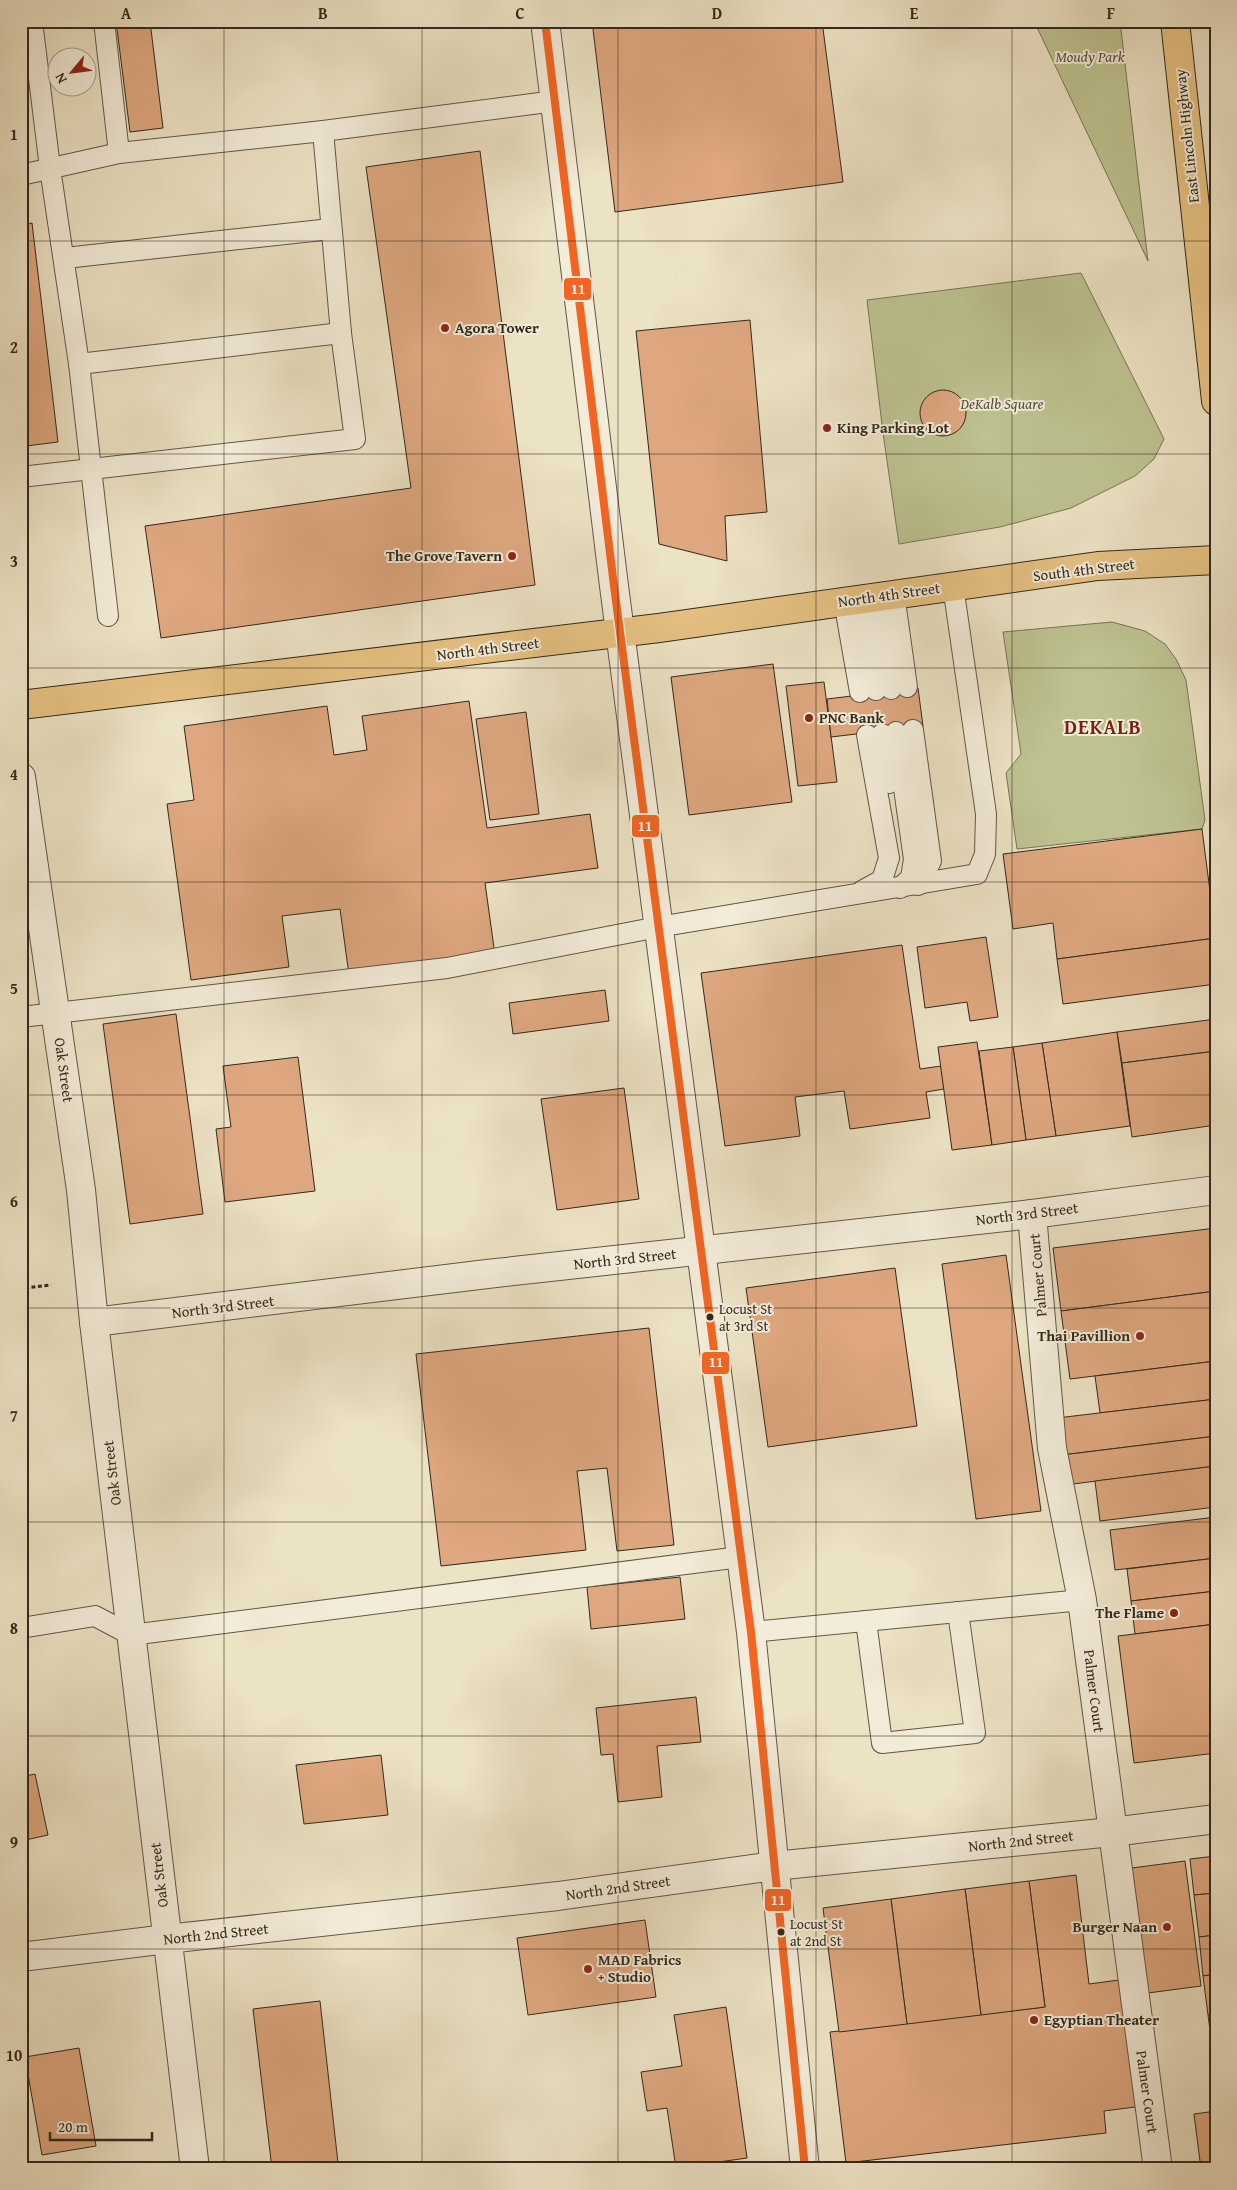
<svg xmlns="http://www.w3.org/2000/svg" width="1237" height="2190" viewBox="0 0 1237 2190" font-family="'Gentium Book Plus',serif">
<rect width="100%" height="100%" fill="#ece2c4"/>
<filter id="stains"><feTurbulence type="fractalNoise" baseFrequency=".004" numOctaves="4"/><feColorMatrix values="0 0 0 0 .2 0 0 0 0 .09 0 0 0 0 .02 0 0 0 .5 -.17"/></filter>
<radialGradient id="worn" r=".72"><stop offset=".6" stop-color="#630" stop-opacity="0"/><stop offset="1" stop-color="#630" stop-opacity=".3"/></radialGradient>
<g fill="#bdc290" stroke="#787656">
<path d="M1034,21H1120L1148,261Z"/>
<path d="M1081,273L1164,439L1154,459L1135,476L1071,508L1000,527L899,544L883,433L867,300Z"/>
<path d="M1112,622L1145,631L1165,644L1176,659L1186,680L1205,820L1202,829L1017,849L1006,773L1021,754L1003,632Z"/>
</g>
<g fill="#dea77f" stroke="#33291d">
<path d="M116,21H150L163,128L130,132Z"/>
<path d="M592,21H822L843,182L615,212Z"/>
<path d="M21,123L24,147H21Z"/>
<path d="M480,151L535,585L161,638L145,526L411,488L366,167Z"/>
<path d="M32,223L58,442L26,446L21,408V225Z"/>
<path d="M750,320L767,512L725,516L727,561L659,544L636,331Z"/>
<circle cx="943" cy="413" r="23"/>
<path d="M773,664L792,802L689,815L671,677Z"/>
<path d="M824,682L837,782L798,786L786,686Z"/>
<path d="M918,688L923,726L831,737L827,699Z"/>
<path d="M469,701L487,828L590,814L598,868L485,883L495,955L349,975L340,909L282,916L289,967L191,980L167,804L194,800L184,726L327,706L334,755L367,750L362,716Z"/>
<path d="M526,712L539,814L490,820L476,719Z"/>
<path d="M1202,829L1216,938L1057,959L1053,923L1013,929L1003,854Z"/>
<path d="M986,937L998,1017L970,1021L967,1002L925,1008L917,947Z"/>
<path d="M1216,938V984L1063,1004L1057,959Z"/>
<path d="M902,945L920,1069L941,1066L944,1089L926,1092L930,1118L850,1129L844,1091L795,1097L800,1136L725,1146L701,973Z"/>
<path d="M605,990L609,1021L513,1034L509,1003Z"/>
<path d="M176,1014L203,1214L130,1224L103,1024Z"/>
<path d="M1216,1019V1051L1122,1063L1117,1032Z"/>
<path d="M1117,1032L1130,1126L1056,1136L1042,1043Z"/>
<path d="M977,1042L992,1145L952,1150L938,1047Z"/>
<path d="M1042,1043L1056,1136L1026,1140L1013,1047Z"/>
<path d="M1013,1047L1026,1140L992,1145L979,1051Z"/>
<path d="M1216,1051V1125L1132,1137L1122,1063Z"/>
<path d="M298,1057L315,1191L225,1202L216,1129L231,1127L223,1066Z"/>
<path d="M624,1088L639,1199L557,1210L541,1099Z"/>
<path d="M1216,1228V1291L1061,1311L1053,1248Z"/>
<path d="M1006,1255L1041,1511L976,1519L942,1264Z"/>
<path d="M895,1268L917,1426L768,1447L746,1288Z"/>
<path d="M1216,1291V1361L1070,1379L1061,1311Z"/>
<path d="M649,1328L674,1545L617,1551L607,1468L577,1471L586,1550L441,1566L416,1354Z"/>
<path d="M1216,1361V1399L1100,1413L1095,1376Z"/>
<path d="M1216,1399V1436L1062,1455L1057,1418Z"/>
<path d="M1216,1436V1466L1065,1485L1062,1455Z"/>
<path d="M21,1459L27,1502H21Z"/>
<path d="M1216,1466V1507L1100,1521L1095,1481Z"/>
<path d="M1216,1517V1558L1115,1570L1110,1530Z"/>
<path d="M1216,1558V1591L1131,1601L1127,1569Z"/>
<path d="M680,1577L685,1619L591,1629L587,1587Z"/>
<path d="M1216,1591V1624L1135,1634L1131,1601Z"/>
<path d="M1216,1624V1753L1134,1763L1118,1636Z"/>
<path d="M696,1697L701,1742L657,1746L662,1797L618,1802L613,1754L601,1755L596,1708Z"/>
<path d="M381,1755L388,1815L304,1824L296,1765Z"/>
<path d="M35,1774L48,1835L21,1841V1777Z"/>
<path d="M1216,1856V1893L1194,1895L1190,1859Z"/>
<path d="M1185,1861L1201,1986L1148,1993L1132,1868Z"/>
<path d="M1076,1875L1089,1984L1119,1980L1130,2062L1137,2061L1143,2106L1104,2111L1106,2133L846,2163L830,2032L1045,2007L1029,1881Z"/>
<path d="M1029,1881L1045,2007L981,2015L965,1889Z"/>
<path d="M965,1889L981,2015L907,2024L891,1899Z"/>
<path d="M1216,1893V1935L1199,1937L1194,1895Z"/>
<path d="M891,1899L907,2024L839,2032L823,1908Z"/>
<path d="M645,1920L656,1997L528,2015L517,1938Z"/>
<path d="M1216,1935V1974L1203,1976L1199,1937Z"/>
<path d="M1216,1974V2014L1208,2015L1203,1976Z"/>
<path d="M320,2001L338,2163L291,2169H272L253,2009Z"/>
<path d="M726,2007L747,2158L676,2168L667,2108L647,2111L641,2072L682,2066L674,2015Z"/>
<path d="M1216,2014V2076L1208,2015Z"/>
<path d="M79,2048L96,2146L42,2155L25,2057Z"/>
<path d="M1216,2111V2169H1201L1194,2114Z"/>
<path d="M1128,2164V2169H1088Z"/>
</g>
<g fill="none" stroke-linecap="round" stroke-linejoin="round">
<g stroke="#615747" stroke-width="22">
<g id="service">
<path d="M32,21L50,168L79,364L108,616"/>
<path d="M104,21L119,153L323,131L555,101"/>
<path d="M21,175L119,153"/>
<path d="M65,258L331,229"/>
<path d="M79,364L341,333"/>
<path d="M21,477L355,439L341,333L323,131"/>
<path d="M894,594L907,687"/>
<path d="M877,597L891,689"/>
<path d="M863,598L876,690"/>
<path d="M844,601L860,692"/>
<path d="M913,730L931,861L918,885"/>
<path d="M896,732L914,859L911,878L900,888"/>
<path d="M882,734L889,783"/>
<path d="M862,891L882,880L889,858L867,735"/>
<path d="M21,1017L447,968L658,927L977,874L985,854L986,814L953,586"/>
<path d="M866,1621L882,1743L975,1733L958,1612"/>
<path d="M21,1628L95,1616L131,1635L740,1557"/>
<path d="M751,1632L1082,1600"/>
</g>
</g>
<g stroke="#615747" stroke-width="30">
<g id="minor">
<path d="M545,21L614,586L751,1632L805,2169"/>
<path d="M21,777L81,1190L94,1322L195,2169"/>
<path d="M1032,1214L1052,1448L1082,1600L1158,2169"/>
<path d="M94,1322L487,1274L1032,1214L1216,1190"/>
<path d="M21,1957L167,1939L558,1896L774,1866L1112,1832L1216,1819"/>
</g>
</g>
<g stroke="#33291d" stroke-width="30">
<g id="primary">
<path d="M1175,21L1216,401"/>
<path d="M21,705L659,628L1098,566L1216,560"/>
</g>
</g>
<g stroke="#33291d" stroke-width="3" stroke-dasharray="4 2.5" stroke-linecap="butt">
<path d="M25,1288L51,1285"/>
<path d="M21,1315H28"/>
</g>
<use href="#service" stroke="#f3ecd9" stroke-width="20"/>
<use href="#minor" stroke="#f3ecd9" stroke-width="28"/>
<use href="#primary" stroke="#e6c182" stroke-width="28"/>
<g stroke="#f3ecd9" stroke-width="11">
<path id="bus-1" d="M545,21L614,586L751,1632L805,2169"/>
</g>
<use href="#bus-1" stroke="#f26522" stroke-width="8"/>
</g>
<path fill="none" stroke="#33291d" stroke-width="1" stroke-opacity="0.55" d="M224,21V2169M422,21V2169M618,21V2169M816,21V2169M1012,21V2169M21,241H1216M21,454H1216M21,668H1216M21,882H1216M21,1095H1216M21,1308H1216M21,1522H1216M21,1736H1216M21,1949H1216"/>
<g fill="#8f2418" stroke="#f3ecd9" stroke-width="2">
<circle cx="445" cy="328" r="5"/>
<circle cx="827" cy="428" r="5"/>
<circle cx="512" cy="556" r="5"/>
<circle cx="809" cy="718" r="5"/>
<circle cx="1140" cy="1336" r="5"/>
<circle cx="1174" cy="1613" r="5"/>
<circle cx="1167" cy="1927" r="5"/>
<circle cx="588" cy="1969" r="5"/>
<circle cx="1034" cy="2020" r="5"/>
</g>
<g fill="#33291d" stroke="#f3ecd9" stroke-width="2">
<circle cx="710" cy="1317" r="4.5"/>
<circle cx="781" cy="1932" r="4.5"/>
</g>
<g text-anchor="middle" stroke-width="4" stroke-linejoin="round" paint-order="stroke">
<g font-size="14" fill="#33291d" stroke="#f3ecd9" text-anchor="start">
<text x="719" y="1314">Locust St<tspan x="719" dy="17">at 3rd St</tspan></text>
<text x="790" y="1929">Locust St<tspan x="790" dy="17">at 2nd St</tspan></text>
</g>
<g font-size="15" font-style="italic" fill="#564f3a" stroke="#f3ecd9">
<text x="1090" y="62">Moudy Park</text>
<text x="1002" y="409">DeKalb Square</text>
</g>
<g font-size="15" fill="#33291d" stroke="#f3ecd9">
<text transform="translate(1187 136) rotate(-96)" y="5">East Lincoln Highway</text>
<text transform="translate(1084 570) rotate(-7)" y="5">South 4th Street</text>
<text transform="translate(889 595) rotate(-8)" y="5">North 4th Street</text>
<text transform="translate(488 649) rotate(-7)" y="5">North 4th Street</text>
<text transform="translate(64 1070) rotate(82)" y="5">Oak Street</text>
<text transform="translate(1027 1214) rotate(-7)" y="5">North 3rd Street</text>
<text transform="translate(625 1259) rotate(-6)" y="5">North 3rd Street</text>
<text transform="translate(1038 1275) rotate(-95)" y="5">Palmer Court</text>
<text transform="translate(223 1307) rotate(-7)" y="5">North 3rd Street</text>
<text transform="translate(112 1473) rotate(-97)" y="5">Oak Street</text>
<text transform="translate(1094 1691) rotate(83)" y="5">Palmer Court</text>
<text transform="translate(1021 1841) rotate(-6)" y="5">North 2nd Street</text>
<text transform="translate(159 1875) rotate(-97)" y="5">Oak Street</text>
<text transform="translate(618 1888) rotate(-8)" y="5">North 2nd Street</text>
<text transform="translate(216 1934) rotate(-6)" y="5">North 2nd Street</text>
<text transform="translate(1147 2092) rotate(82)" y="5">Palmer Court</text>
</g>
<g font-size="15" font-weight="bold" fill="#33291d" stroke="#f3ecd9" text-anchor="start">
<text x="455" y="333">Agora Tower</text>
<text x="837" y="433">King Parking Lot</text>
<text x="502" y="561" text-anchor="end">The Grove Tavern</text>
<text x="819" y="723">PNC Bank</text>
<text x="1130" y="1341" text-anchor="end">Thai Pavillion</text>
<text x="1164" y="1618" text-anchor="end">The Flame</text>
<text x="1157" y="1932" text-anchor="end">Burger Naan</text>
<text x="598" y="1965">MAD Fabrics<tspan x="598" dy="17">+ Studio</tspan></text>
<text x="1044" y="2025">Egyptian Theater</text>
</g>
<g font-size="20" font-weight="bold" letter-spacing="1" fill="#7a1f14" stroke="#f3ecd9">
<text x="1103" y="734">DEKALB</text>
</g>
</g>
<g stroke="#f3ecd9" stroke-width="2">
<rect x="563" y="277" width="29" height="24" rx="5" fill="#f26522"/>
<rect x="631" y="814" width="29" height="24" rx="5" fill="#f26522"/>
<rect x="701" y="1351" width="29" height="24" rx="5" fill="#f26522"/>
<rect x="764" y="1888" width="28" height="24" rx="5" fill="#f26522"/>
</g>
<g font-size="14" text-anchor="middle" font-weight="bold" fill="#fff">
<text x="578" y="294">11</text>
<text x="645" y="831">11</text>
<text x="716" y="1367">11</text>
<text x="778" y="1905">11</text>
</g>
<rect width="1237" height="2190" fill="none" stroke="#ece2c4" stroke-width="55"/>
<g transform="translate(72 72) rotate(241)"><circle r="24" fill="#f3ecd9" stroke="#a69e8e"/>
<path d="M0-4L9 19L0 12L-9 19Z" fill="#8f2418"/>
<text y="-8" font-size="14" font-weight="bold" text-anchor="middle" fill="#33291d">N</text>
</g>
<path d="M50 2132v8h102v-8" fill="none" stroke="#33291d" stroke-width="2.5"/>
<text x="58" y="2132" font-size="15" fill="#33291d" stroke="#f3ecd9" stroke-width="4" paint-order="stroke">20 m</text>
<rect x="28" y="28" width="1182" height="2134" fill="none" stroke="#33291d" stroke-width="2"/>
<g font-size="16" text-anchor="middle" font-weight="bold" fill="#33291d">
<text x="126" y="19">A</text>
<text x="323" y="19">B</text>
<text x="520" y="19">C</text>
<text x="717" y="19">D</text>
<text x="914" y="19">E</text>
<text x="1111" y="19">F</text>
<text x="14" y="140">1</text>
<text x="14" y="353">2</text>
<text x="14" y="567">3</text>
<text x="14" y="780">4</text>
<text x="14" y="994">5</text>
<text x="14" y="1207">6</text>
<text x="14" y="1421">7</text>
<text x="14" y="1634">8</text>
<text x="14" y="1848">9</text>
<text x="14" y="2061">10</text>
</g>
<rect width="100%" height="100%" filter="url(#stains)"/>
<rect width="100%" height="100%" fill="url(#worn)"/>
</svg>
